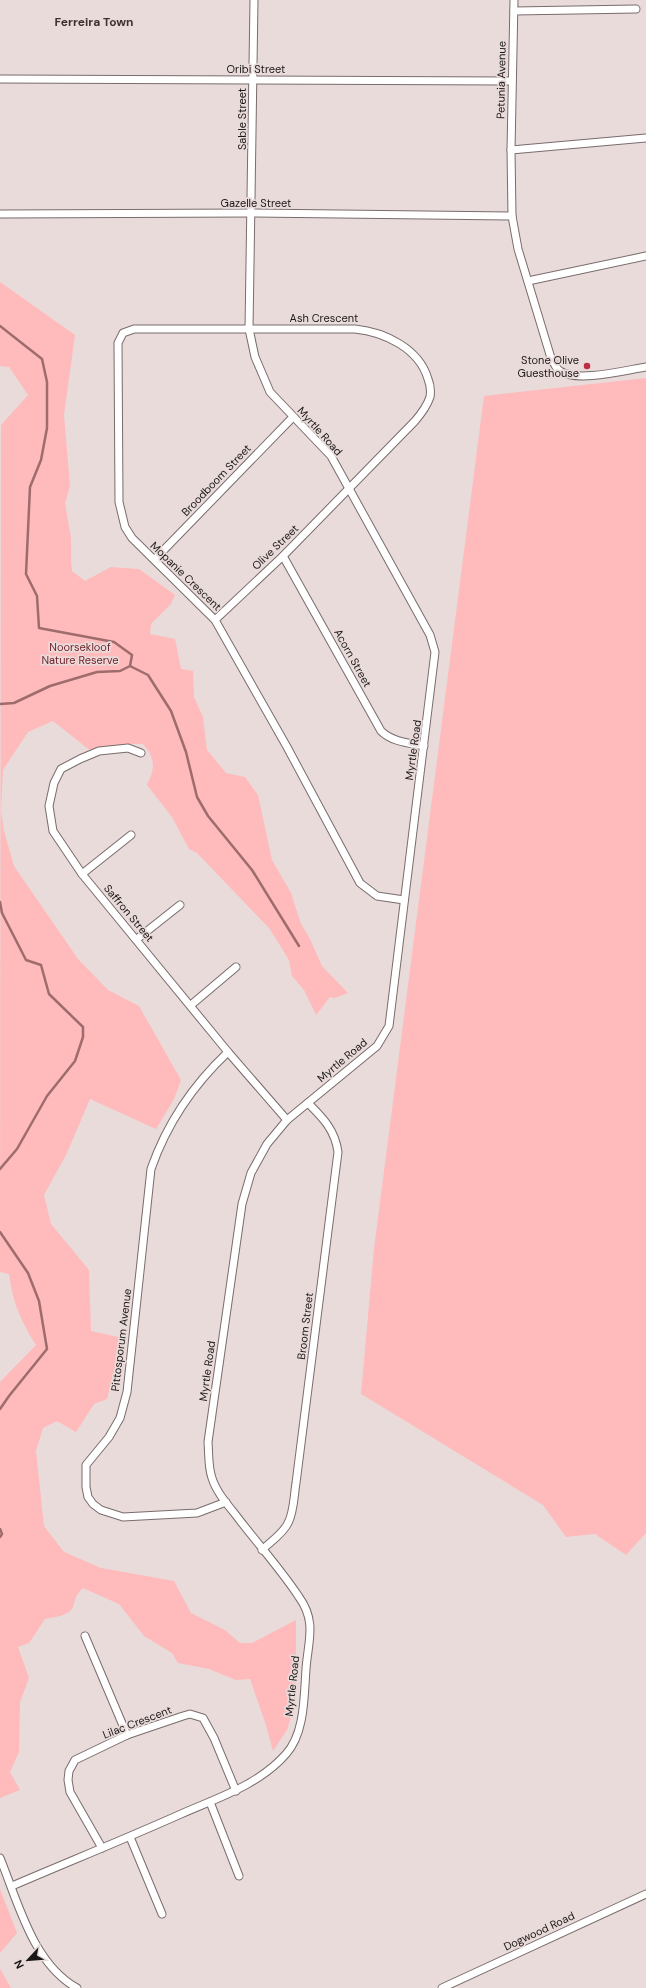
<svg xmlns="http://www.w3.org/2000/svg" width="646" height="1988" viewBox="0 0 646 1988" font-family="'DM Sans',sans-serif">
<rect width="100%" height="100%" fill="#e9dbda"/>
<g fill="#ffbabb">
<path d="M0,282L75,335L64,415L70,486L65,503L71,538V560L72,571L85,581L111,567L139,569L175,595L171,604L151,624L150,634L175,639L181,669L193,671L194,697L203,717L207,750L226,773L245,777L258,795L272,860L291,893L301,924L310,939L322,966L348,993L335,998L330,997L316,1015L304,990L292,976L289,960L269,928L197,853L189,849L172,817L147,785C155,768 156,759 143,744H126L92,752L53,721L28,732L3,770L1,811L4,831L14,866L78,959L108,990L139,1006L181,1080L174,1099L156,1129L90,1099L67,1153L44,1195L51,1224L89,1270L91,1331L118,1337V1356L107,1399L94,1404L76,1432L57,1421L43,1428L36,1451L44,1526L64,1552L101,1568L174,1581L191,1613L225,1630L240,1643H252L296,1620V1701L287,1730L273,1751L266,1725L250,1679L236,1680L209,1669L178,1663L172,1653L144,1636L119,1604L83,1588C75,1596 76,1597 73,1607C69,1616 54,1617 45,1619L29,1643L18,1647L29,1678L20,1702L19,1752L10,1772L20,1790L0,1798V1382L36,1345C21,1321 13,1303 9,1274L0,1272L1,425L28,395L9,367L0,366Z"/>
<path d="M646,378V1533L626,1555L595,1534L566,1537L543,1505L361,1394L374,1249L484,396Z"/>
<path d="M0,1889L17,1933L0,1953Z"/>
<path d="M0,1969L11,1988H0Z"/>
</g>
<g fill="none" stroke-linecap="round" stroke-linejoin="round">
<g stroke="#9e6c6d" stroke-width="2.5">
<path d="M0,326L42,359L47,382V428L41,460L30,487L26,574L37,596L39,628L114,642L132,655L130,666L120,671L97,672L50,686L14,703L0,704"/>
<path d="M130,666L148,675L171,711L186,752L197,797L208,816L252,870L299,946"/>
<path d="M0,902L2,913L26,960L41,965L49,994L83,1027V1037L75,1061L47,1096L17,1149L0,1169"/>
<path d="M0,1232L28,1273L39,1301L47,1349L9,1396L0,1409"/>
<path d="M0,1529L2,1534L0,1537"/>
</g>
<g stroke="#796c6c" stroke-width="9">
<g id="minor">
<path d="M514,0L511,150L512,216L518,249L551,358C554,363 556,369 560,371C577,383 626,370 646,367"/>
<path d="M514,11L636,9"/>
<path d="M0,79L512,81"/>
<path d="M511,150L646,138"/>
<path d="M0,214L252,213L512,216"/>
<path d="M528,281L646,256"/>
<path d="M283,556L381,731C392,742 409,743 424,746"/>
<path d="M155,559L293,417"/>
<path d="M215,620L283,556L415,421C421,414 427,406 430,397C431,391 430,384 428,379C419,348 384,332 355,329H134L123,333L118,343L119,502L125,527L132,538L215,620L287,747L360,883L377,896L404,900"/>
<path d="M141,753L128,748L99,751L80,759L61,769L54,783L49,806L53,831L82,874L228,1052L287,1120"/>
<path d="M82,874L131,835"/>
<path d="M137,939L180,905"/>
<path d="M191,1005L236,967"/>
<path d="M226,1502L197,1513L123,1517L101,1510L93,1504L88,1497L86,1487V1465L109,1437L120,1418L127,1392L151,1169C167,1123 193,1085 228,1052"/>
<path d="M262,1550C270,1542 283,1534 288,1523C294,1512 294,1495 296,1483L338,1152C335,1130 323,1118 308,1103"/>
<path d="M85,1636L127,1735"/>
<path d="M210,1802L239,1876"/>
<path d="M130,1837L162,1914"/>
<path d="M102,1848L70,1792L68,1780L69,1771L75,1760L127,1735L183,1716L190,1714L203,1718L214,1738L236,1791"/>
<path d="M0,1858C18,1902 33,1964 77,1988"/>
<path d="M12,1886C68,1862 125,1839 181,1814C217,1798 259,1785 286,1754C305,1733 304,1696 306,1669C308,1641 317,1622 299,1597C280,1568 256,1542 235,1514C226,1503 216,1491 212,1478C208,1467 209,1454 208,1442L242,1204L251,1173L267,1144L287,1120L377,1046L389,1026L435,652L430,635L331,456L270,392L255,357L249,329L254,0"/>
<path d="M442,1988L646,1894"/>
</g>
</g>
<use href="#minor" stroke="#fff" stroke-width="7"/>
</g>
<circle fill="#bd2c42" stroke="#e9dbda" stroke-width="1.5" cx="587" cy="366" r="4"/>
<g text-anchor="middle" stroke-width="3.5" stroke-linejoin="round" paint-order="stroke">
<g font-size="11" fill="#1b1717" stroke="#e9dbda">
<text x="256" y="73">Oribi Street</text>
<text transform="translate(501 80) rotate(-89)" y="4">Petunia Avenue</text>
<text transform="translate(242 119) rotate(-90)" y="4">Sable Street</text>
<text x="256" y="207">Gazelle Street</text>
<text x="324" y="322">Ash Crescent</text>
<text transform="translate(320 431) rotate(48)" y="4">Myrtle Road</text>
<text transform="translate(216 480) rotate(-46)" y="4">Broodboom Street</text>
<text transform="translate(275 547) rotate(-44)" y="4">Olive Street</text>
<text transform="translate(186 576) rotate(44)" y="4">Mopanie Crescent</text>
<text transform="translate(353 658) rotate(61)" y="4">Acorn Street</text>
<text transform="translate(413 750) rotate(-82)" y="4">Myrtle Road</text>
<text transform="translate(129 913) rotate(50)" y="4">Saffron Street</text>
<text transform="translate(342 1060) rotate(-40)" y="4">Myrtle Road</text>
<text transform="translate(305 1326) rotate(-83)" y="4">Broom Street</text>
<text transform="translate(121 1340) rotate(-83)" y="4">Pittosporum Avenue</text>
<text transform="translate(207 1371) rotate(-82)" y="4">Myrtle Road</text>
<text transform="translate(292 1686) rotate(-84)" y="4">Myrtle Road</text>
<text transform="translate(137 1722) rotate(-21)" y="4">Lilac Crescent</text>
<text transform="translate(539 1931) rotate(-25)" y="4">Dogwood Road</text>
</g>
<g font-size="11" fill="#1b1717" stroke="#e9dbda" text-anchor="end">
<text x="579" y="364">Stone Olive<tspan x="579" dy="13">Guesthouse</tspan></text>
</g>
<g font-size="11" fill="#6f1d27" stroke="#e9dbda">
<text x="80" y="651">Noorsekloof<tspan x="80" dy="13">Nature Reserve</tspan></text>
</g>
<g font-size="12" font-weight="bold" fill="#3c3131" stroke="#e9dbda">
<text x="94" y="26">Ferreira Town</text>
</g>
</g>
<g transform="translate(28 1960) rotate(244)" stroke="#e9dbda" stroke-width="3" paint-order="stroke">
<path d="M0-3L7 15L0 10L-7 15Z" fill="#1b1717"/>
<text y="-6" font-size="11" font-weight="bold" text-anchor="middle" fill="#1b1717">N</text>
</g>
</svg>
